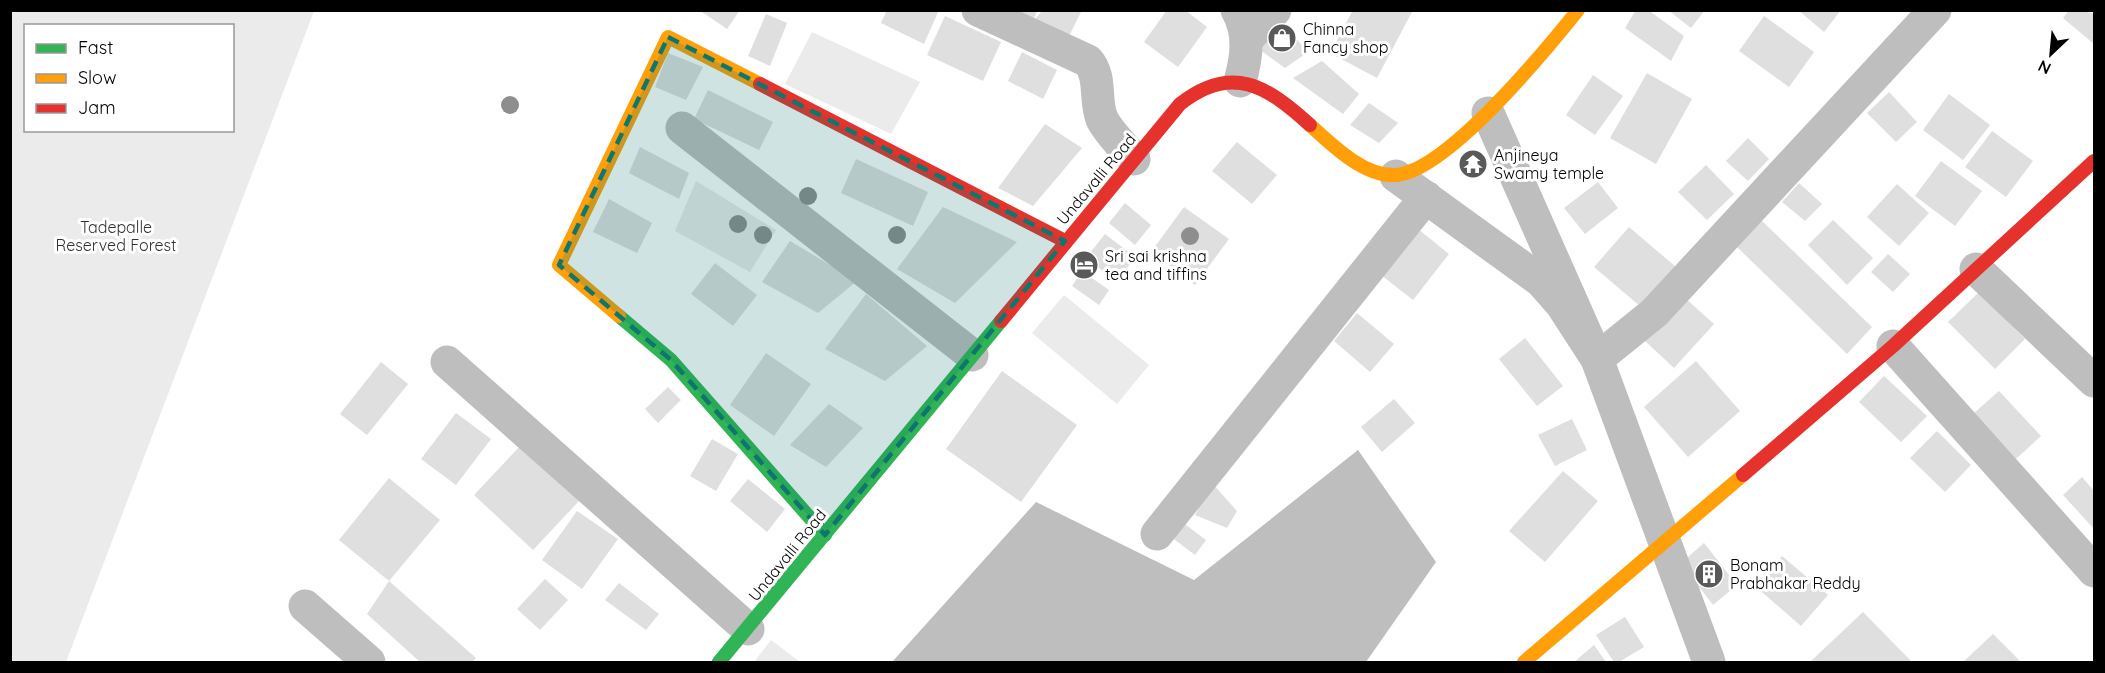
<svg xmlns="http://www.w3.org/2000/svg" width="2105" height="673" viewBox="0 0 2105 673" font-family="Quicksand,sans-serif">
<rect width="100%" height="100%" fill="#fff"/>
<g fill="#ebebeb" fill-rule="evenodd">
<path d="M10,11H314L66,662H11ZM26,26H232V130H26Z"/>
<path d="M812,32L920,82L891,134L785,84Z"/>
<path d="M696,181L776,230L750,272L675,231Z"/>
<path d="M1064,295L1149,365L1117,404L1032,333Z"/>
<path d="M771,640L800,662H754Z"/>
</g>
<path fill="#bebebe" d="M1358,450L1436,562L1366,662H892L1036,502L1194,580Z"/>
<g fill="#dfdfdf">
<path d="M699,10H740L727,29Z"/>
<path d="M887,10H939L924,44L881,23Z"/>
<path d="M1009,10H1038L1032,22Z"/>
<path d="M1043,10H1082L1067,40L1032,22Z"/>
<path d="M1167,10H1185L1207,27L1178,67L1144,42Z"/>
<path d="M1353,10H1413L1377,78L1330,53Z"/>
<path d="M1636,10H1648L1684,36L1671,61L1625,28Z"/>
<path d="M1668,10H1705L1691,28Z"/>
<path d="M1798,10H1841L1824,32Z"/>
<path d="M2069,10L2094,13V44L2063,18Z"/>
<path d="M766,14L787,23L770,66L748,56Z"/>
<path d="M945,16L1001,42L983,81L927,55Z"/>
<path d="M1764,16L1814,52L1789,87L1739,51Z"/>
<path d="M1283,24L1308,52L1285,68L1253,45Z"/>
<path d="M1022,52L1057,70L1043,99L1008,81Z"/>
<path d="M668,53L703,67L686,100L655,87Z"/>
<path d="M1322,61L1359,94L1343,114L1293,78Z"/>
<path d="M1647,73L1692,99L1656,164L1610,138Z"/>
<path d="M1593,75L1623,96L1595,135L1566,115Z"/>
<path d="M708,90L773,122L759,150L694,119Z"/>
<path d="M1889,92L1917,122L1896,142L1867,113Z"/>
<path d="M1949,94L1990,125L1963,160L1923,130Z"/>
<path d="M1369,103L1398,123L1379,143L1350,125Z"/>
<path d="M1045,124L1082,148L1033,206L998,188Z"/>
<path d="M1992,131L2033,161L2006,197L1965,167Z"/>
<path d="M1748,138L1769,159L1748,181L1726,161Z"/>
<path d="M1237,142L1277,175L1252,204L1212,171Z"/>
<path d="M640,147L689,173L679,199L629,173Z"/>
<path d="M856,159L928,192L913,226L841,193Z"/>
<path d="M1941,161L1982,191L1955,226L1915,196Z"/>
<path d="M1706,165L1734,194L1707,220L1678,192Z"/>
<path d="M1598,182L1618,208L1585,234L1564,208Z"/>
<path d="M1799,183L1822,204L1805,221L1782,202Z"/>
<path d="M1897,184L1929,213L1899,246L1867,217Z"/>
<path d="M609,199L652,223L637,253L593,232Z"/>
<path d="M1125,203L1151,225L1135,245L1109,223Z"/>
<path d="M943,207L1017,242L955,303L897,269Z"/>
<path d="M1184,207L1229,239L1195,285L1151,252Z"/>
<path d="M1761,220L1872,327L1847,354L1736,246Z"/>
<path d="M1833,220L1873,258L1847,285L1808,245Z"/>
<path d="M1413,225L1449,254L1413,300L1376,271Z"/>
<path d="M1629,227L1676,267L1641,307L1594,267Z"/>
<path d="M1105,234L1135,257L1117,282L1086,258Z"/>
<path d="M790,241L857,281L818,313L762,282Z"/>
<path d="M1888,254L1910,274L1893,292L1871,272Z"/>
<path d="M715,263L757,295L733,326L691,294Z"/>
<path d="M1082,271L1109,290L1099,305L1072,286Z"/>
<path d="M1979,292L2025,339L1995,369L1948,322Z"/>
<path d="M866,294L927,346L885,381L825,349Z"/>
<path d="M1684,297L1714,324L1674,368L1644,340Z"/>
<path d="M1357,313L1394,344L1370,372L1334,341Z"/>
<path d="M1525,338L1563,386L1537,406L1499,359Z"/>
<path d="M766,353L811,384L774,436L730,405Z"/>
<path d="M1696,361L1740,411L1688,457L1644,407Z"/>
<path d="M381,362L408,384L367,435L340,414Z"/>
<path d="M1002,371L1077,425L1021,502L946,449Z"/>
<path d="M1884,376L1927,416L1901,442L1859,402Z"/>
<path d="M668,387L681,400L658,423L645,409Z"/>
<path d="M1999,391L2041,436L2016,459L1974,413Z"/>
<path d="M1394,399L1415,423L1382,452L1361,427Z"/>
<path d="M829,404L863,428L826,467L790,445Z"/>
<path d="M456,413L491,439L456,485L421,459Z"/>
<path d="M1572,419L1587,450L1555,466L1538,435Z"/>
<path d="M1937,431L1971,465L1945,492L1910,458Z"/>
<path d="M712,439L738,454L716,491L690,476Z"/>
<path d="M521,445L580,500L533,550L474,495Z"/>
<path d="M1563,471L1598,501L1545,562L1509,531Z"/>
<path d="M2082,477L2094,491V529L2063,495Z"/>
<path d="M389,478L440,520L389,581L339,540Z"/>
<path d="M748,479L785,509L767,532L730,501Z"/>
<path d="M1212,483L1237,511L1227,528L1195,515Z"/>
<path d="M577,511L618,539L582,589L542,560Z"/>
<path d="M1182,522L1206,540L1195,555L1171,537Z"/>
<path d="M1704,543L1737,585L1713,605L1681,563Z"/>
<path d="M1782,556L1828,595L1801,626L1756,587Z"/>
<path d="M545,579L568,600L540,630L517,609Z"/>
<path d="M389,581L476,658L472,662H420L367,614Z"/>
<path d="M619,583L659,614L646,630L605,600Z"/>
<path d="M1863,612L1912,662H1810Z"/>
<path d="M1625,617L1644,647L1619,662H1614L1596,635Z"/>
<path d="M1993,634L2021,662H1963Z"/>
<path d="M1594,645L1606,662H1574Z"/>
</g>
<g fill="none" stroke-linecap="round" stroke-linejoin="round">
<g stroke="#bebebe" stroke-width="33">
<path d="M978,10L1088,61C1102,77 1094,99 1102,119C1109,133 1124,147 1134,159"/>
<path d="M1237,10C1250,33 1247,57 1240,81"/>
<path d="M1247,39L1275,10"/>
<path d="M1488,113L1597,359L1654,313L1935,10"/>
<path d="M682,128L972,355"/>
<path d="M1396,176L1541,281L1562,305L1597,359L1709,662"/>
<path d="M1976,269L2094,381"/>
<path d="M1893,346L2094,571"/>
<path d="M447,362L748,629"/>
<path d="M1157,534L1426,197"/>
<path d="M305,606L369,662"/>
</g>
<g stroke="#30b455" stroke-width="14">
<path d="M619,316L671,360L825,535"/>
<path d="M719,662L1001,321"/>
</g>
<g stroke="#ff9f0a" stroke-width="14">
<path d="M1310,125C1332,145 1364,177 1396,175C1447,171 1546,50 1578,10"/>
<path d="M619,316L559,265L668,37L760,84"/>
<path d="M1524,662L1743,475"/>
</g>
<g stroke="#e5322d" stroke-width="14">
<path d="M760,84L1065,241"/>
<path d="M1001,321L1180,104C1232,63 1267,86 1310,125"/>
<path d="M1743,475L1893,346L2094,161"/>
</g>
</g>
<g fill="#8e8e8e">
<circle cx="510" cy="105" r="9"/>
<circle cx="808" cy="196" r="9"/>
<circle cx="738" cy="224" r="9"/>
<circle cx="763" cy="235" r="9"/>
<circle cx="897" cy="235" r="9"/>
<circle cx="1190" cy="236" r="9"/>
</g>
<path fill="#0f766e" fill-opacity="0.2" stroke="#0f766e" stroke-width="4.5" stroke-dasharray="12 8" stroke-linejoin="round" d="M668,37L1065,241L825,535L671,360L559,265Z"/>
<defs>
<g id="shop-disc" transform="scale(1.5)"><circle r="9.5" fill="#595959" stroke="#fff"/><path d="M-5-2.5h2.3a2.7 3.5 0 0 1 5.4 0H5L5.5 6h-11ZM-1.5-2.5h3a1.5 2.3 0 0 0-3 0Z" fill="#fff"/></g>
<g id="temple-disc" transform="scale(1.5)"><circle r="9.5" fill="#595959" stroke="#fff"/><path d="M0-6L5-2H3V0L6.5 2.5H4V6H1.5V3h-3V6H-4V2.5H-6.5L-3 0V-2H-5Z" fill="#fff"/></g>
<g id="hotel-disc" transform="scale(1.5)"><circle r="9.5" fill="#595959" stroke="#fff"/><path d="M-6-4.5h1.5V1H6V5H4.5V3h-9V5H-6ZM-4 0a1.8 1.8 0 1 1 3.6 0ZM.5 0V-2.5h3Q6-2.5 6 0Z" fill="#fff"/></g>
<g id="building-disc" transform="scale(1.5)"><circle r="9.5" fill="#595959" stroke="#fff"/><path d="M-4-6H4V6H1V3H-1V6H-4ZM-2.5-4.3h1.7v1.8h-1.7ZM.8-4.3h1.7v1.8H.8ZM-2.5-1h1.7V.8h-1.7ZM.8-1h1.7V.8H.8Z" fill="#fff"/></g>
</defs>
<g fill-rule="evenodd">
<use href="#shop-disc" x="1282" y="38"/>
<use href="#temple-disc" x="1473" y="164"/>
<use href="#hotel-disc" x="1084" y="265"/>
<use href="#building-disc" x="1709" y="574"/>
</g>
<g text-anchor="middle" stroke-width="6" stroke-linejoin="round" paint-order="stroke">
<g font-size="16" fill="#000" stroke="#fff" text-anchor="start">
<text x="1303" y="35">Chinna<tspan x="1303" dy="18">Fancy shop</tspan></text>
<text x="1494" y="161">Anjineya<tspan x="1494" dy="18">Swamy temple</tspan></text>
<text x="1105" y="262">Sri sai krishna<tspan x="1105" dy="18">tea and tiffins</tspan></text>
<text x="1730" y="571">Bonam<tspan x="1730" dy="18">Prabhakar Reddy</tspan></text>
</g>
<g font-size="16" fill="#000" stroke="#fff">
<text transform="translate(1096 179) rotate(-50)" y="6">Undavalli Road</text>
<text transform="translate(787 555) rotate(-51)" y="6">Undavalli Road</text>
</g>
<g font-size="16" fill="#323232" stroke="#fff">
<text x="116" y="233">Tadepalle<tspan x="116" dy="18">Reserved Forest</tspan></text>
</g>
</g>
<rect width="2105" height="673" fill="none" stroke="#000000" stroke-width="24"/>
<rect x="24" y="24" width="210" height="108" fill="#ffffff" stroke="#999999" stroke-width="1.5"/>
<rect x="36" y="44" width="30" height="9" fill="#30b455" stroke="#999999" stroke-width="1.5"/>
<text x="78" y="54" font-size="18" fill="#000000">Fast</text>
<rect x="36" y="74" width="30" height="9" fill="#ff9f0a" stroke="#999999" stroke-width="1.5"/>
<text x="78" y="84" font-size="18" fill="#000000">Slow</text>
<rect x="36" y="104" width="30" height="9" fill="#e5322d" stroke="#999999" stroke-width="1.5"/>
<text x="78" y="114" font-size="18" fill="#000000">Jam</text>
<g transform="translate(2051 54) rotate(206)" stroke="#ffffff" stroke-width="4.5" paint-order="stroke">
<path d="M0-4.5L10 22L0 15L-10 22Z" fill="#000000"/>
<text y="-9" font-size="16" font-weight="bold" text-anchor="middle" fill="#000000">N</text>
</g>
</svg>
